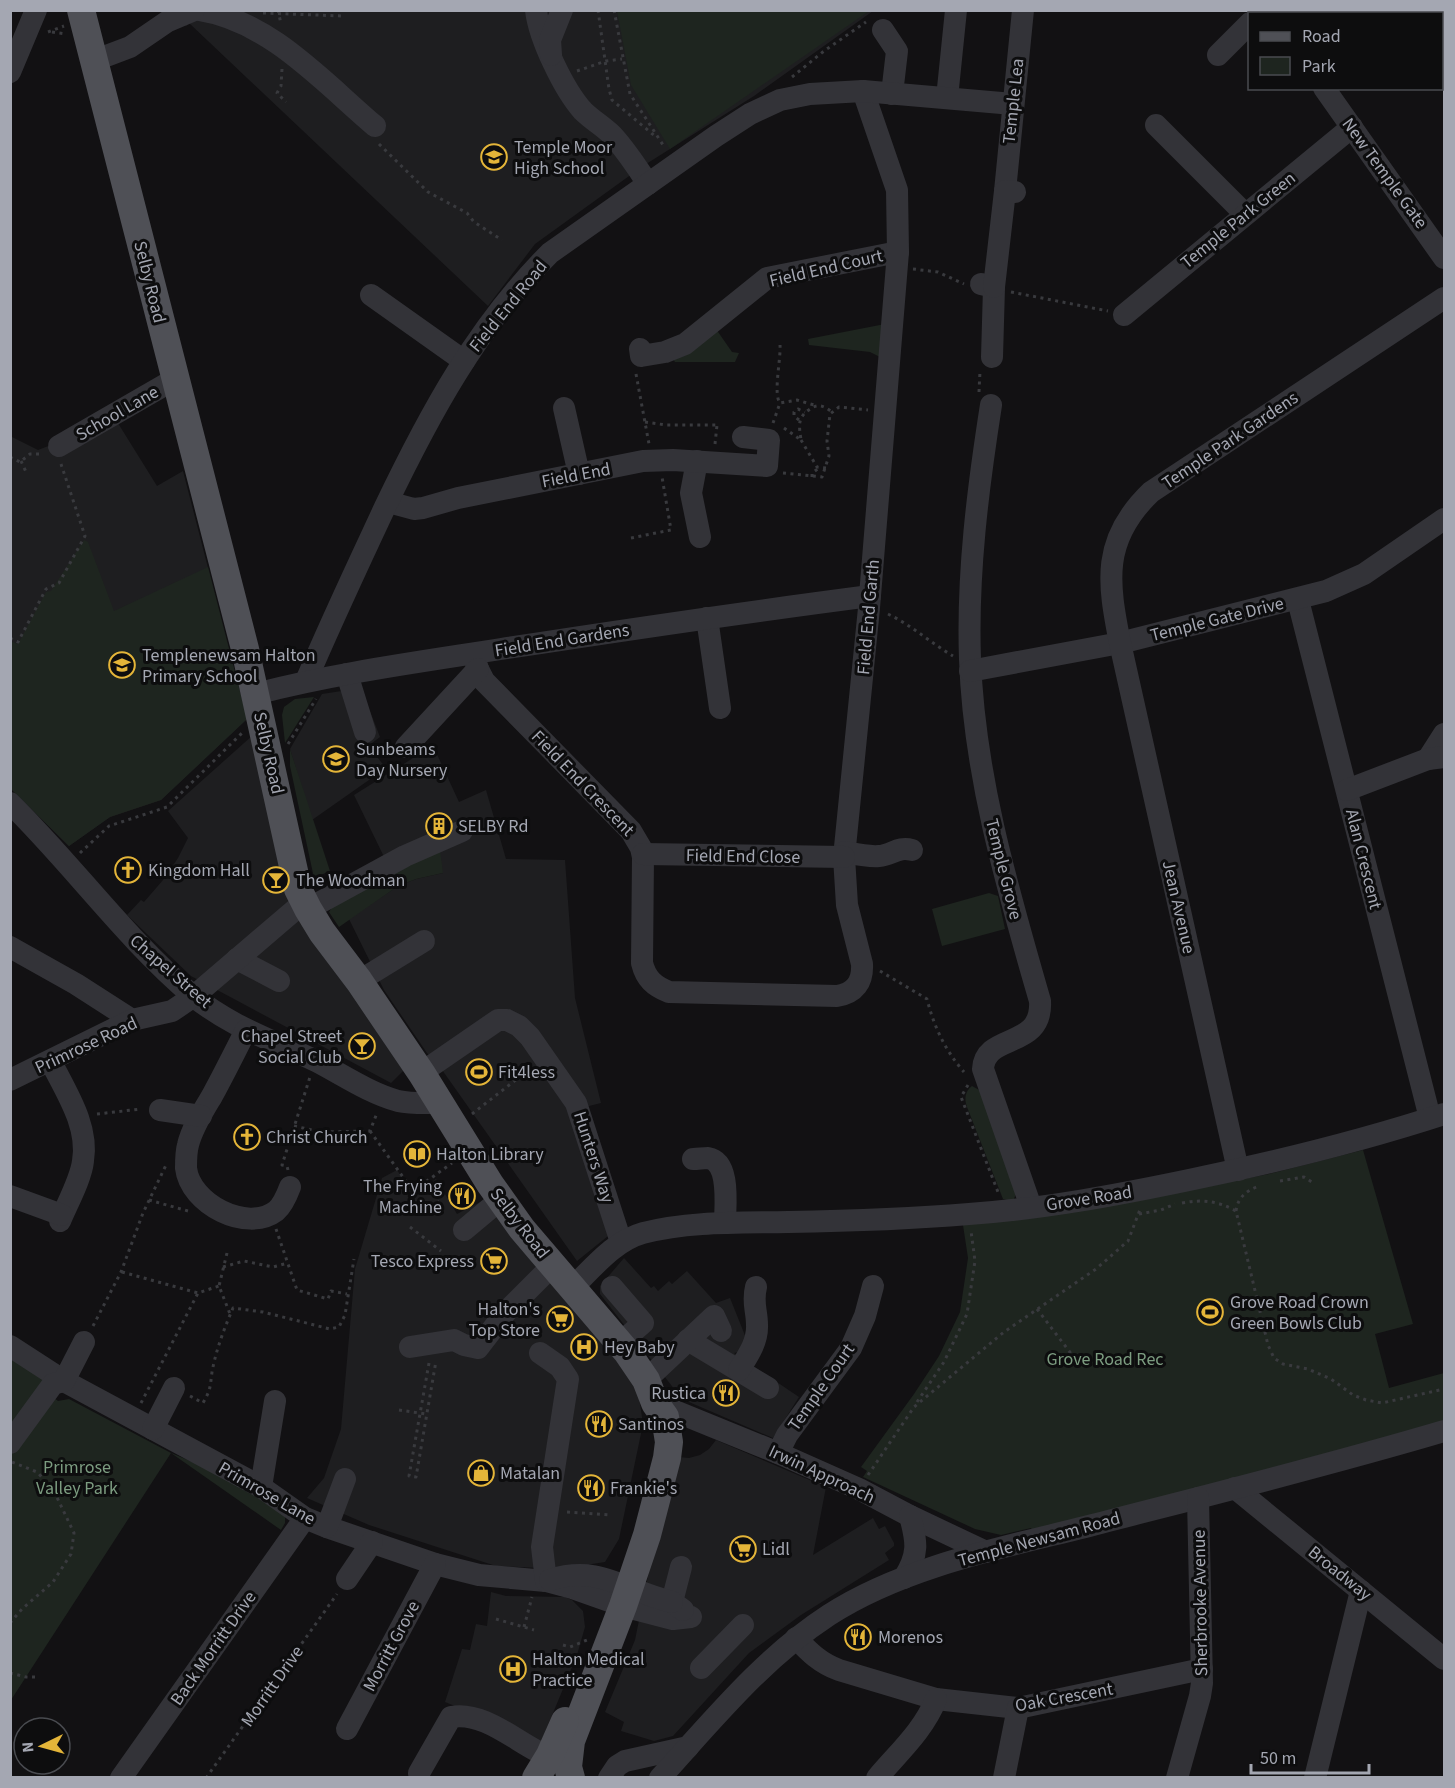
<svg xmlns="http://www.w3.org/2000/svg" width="1455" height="1788" viewBox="0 0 1455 1788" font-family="'Source Sans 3',sans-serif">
<rect width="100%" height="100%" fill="#121113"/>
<g fill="#1e1e20">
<path d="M170,11H873L754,96L643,166L535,244L488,306L189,23L186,26Z"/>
<path d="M116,420L157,486L183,471L247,719L161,800L110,817L69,846L11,789L10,436L38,450Z"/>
<path d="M361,688L380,737L368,746L386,768L312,820L290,749L322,694Z"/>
<path d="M253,735L278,832L405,1069L391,1083L191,976L127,915L141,900L144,902L163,880L178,858L188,838L168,811Z"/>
<path d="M424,745H435V750L459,802L486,790L506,859L565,860L575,998L601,1103L585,1107L623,1224L577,1261L440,1067L427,1053L384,990L349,919L398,886L416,879L443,873L386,861L354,795L410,760L424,750Z"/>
<path d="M397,1170L413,1195L436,1179L457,1214L484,1200L637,1383L643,1424L619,1539L605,1562L560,1569L496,1566L369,1525L307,1498L324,1478L341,1429L355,1269L382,1178Z"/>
<path d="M624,1258L651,1288L654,1286L658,1291L669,1281L672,1284L687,1271L716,1303L730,1298L746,1338L739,1352L734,1353L799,1397L773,1438L682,1399L600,1294V1286Z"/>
<path d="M716,1440L826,1487L813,1555L873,1518L879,1529L885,1526L894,1543V1546L885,1553L889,1560L801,1615L749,1653L673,1736L654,1741L621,1731L624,1722L605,1712L635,1640L652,1556L678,1457L689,1458L700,1455L709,1449Z"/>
<path d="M491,1592L506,1596L565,1597L572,1600L583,1611L585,1627L577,1655L539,1747L489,1720L445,1702L462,1649L470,1650L476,1624L487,1626Z"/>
</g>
<g fill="#1e251f">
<path d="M617,11V10L869,11L670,149L631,85Z"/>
<path d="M885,324L882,358L870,352L809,345L808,339Z"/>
<path d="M716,329L732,352L739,353L735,362H675L673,359Z"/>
<path d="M84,540L88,542L114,611L208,567L247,719L161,800L110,817L69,846L11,789L10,641L18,644L46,592L51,591Z"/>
<path d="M314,697L285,743L282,715L284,707L295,699Z"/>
<path d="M290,749L330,871L314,878L290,766Z"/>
<path d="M440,850L443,873L416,879L398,886L339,927L329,912L335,903Z"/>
<path d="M989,893L998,896L1005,929L942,946L932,909Z"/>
<path d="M972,1086L981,1091L1018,1189L1013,1201L1003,1199L967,1107C964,1099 965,1091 972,1086Z"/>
<path d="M1363,1150L1413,1324L1375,1334L1389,1388L1444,1373V1422L1033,1532L1031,1528L1001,1535L975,1529L863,1477L867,1471L861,1467L914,1394L939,1356L960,1312L968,1258L963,1225L1182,1191L1269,1174Z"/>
<path d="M11,1356L48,1377L45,1391L58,1401L69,1399L171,1453L219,1473L285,1515V1523L281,1530L171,1453L11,1700Z"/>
</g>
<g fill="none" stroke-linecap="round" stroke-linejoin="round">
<g stroke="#393a3e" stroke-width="3" stroke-dasharray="3 4.5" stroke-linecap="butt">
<path d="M278,10L281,24"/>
<path d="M598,10L609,89L612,100L656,137"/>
<path d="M614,10L630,94L665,148"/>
<path d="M263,13L342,16"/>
<path d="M48,32L64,26"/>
<path d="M52,32L66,34"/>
<path d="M282,69L281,86L277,93L286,102"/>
<path d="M577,71L606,61L622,59"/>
<path d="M792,77L824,51L866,22"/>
<path d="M379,144L428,192L467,213L474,222L502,240"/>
<path d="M913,269L938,272L964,284"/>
<path d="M1011,292L1108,311"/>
<path d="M780,345C781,359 773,394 780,403"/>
<path d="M636,374L649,444"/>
<path d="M979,392L980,371"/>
<path d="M799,420L794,416V412L798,409L805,412"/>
<path d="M645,422L666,425H718"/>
<path d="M773,423L780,403L797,400L814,405"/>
<path d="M784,428L801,440C799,425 797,418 810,409C818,403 824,406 832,412"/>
<path d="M801,440L817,467L826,468"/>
<path d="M715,444L717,425"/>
<path d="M10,457L20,462L30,454H41"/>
<path d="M21,461L27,474"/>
<path d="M783,473L822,477L829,456L827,441L830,414L839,407L868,410"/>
<path d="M812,477V473L819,468"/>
<path d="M631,538L671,530L662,477"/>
<path d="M888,614C911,625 931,643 953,656"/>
<path d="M10,638L18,642L46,589L59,583L85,536L61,464"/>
<path d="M288,744L316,699"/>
<path d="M80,853L109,826L167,807L242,733"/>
<path d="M880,971L927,999C934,1027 945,1050 964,1072"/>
<path d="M968,1085L961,1097L998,1192"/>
<path d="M97,1114L141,1109"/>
<path d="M472,1114L531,1068"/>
<path d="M294,1126L321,1132L370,1131L377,1113"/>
<path d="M370,1131L413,1191L452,1163"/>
<path d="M288,1170L287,1166L282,1165L310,1077"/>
<path d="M1280,1181L1304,1177L1315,1184"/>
<path d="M424,1183L441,1206"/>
<path d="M397,1190L407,1182"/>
<path d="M149,1200L188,1211"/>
<path d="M1182,1203C1202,1199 1218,1201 1236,1211L1268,1345L1274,1358L1283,1364L1308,1369L1331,1379L1353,1395L1366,1400L1382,1403L1444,1389"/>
<path d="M1236,1211C1238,1197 1246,1191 1259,1186"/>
<path d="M1139,1214L1161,1210L1175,1204"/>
<path d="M410,1227L441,1251"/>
<path d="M276,1229L297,1290L328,1299L331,1291L347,1294"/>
<path d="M227,1253L219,1286L230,1314"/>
<path d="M223,1267L244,1261L273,1267L288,1263"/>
<path d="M122,1272L198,1293"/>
<path d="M1037,1309L1082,1368"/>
<path d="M93,1326L121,1272L143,1213L167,1163"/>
<path d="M429,1363L409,1476L416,1477L436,1361"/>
<path d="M190,1396L203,1403C211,1389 210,1387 212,1372C216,1350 224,1329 233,1308L263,1312L330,1329L339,1327L345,1315L354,1259"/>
<path d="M917,1402L944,1362L967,1314L975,1261L971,1231"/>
<path d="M141,1403L198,1293L219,1286"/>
<path d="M399,1410L426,1414"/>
<path d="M868,1475L914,1407L1004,1332L1096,1269L1128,1241L1141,1207"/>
<path d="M567,1512L610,1515"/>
<path d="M496,1619L534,1630"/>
<path d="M10,1623L22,1609L53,1582L71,1554L74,1533L53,1489L37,1472L12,1462"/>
<path d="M524,1627L532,1597"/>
<path d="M563,1645L570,1647L587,1640"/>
<path d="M10,1673L26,1677H37"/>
<path d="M206,1778L337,1594"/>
</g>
<g stroke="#333338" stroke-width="22">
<path d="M199,10C270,21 323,82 375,126"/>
<path d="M536,10C539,38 564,90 583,111C592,120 603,126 612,135C626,150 637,167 648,184"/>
<path d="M883,30L897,51L892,94"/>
<path d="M551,55L550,40L562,10"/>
<path d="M1218,55L1250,23"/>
<path d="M93,61L130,47L168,21L194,10"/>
<path d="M10,72L36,10"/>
<path d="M1324,88L1444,258"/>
<path d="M947,98L956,10"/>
<path d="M1156,125L1245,214"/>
<path d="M1005,191L1023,10"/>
<path d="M981,284L994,287L992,357"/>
<path d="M994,287L1005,191L1015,192"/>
<path d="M371,295L464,361"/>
<path d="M1124,315L1352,127"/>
<path d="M640,349L641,356L665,352L685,344L767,278L898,252"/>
<path d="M991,405C978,488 967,574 970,659C974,776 1008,890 1040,1001C1043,1050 985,1032 983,1069L1031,1207"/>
<path d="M564,408L579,474"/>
<path d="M59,446L175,379"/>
<path d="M697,461L691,493L700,537"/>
<path d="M388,502L414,509L423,508L458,498L643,461L673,460L767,466L769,440L743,437"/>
<path d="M1298,600L1430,1118"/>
<path d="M707,618L720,708"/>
<path d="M473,654L478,669L484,681L631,831L641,848L643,857L642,963C646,979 654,986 669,992L837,996C855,993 863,982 862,964L847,905L844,857L869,608L898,252L897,190L863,91"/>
<path d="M970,671L1120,643L1326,591L1364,574L1444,519"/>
<path d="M347,674L365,732"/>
<path d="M306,681C331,622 358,565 385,507C429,415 477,326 550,253L716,136L750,114L780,100L810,94L863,91L1013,104"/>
<path d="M255,694C336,673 419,662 501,649C624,630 747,612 870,596"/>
<path d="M406,747L478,669"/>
<path d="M1428,759L1444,734"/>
<path d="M1347,790L1428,759L1444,757"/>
<path d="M10,803C73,865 125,938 192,995C229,1026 274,1041 316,1061C343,1075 369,1093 398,1101C412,1104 426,1103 439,1103"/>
<path d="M844,852C855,854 868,857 879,856C892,855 898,846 912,850"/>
<path d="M643,854L844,857"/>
<path d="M308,909L405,856L462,831"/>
<path d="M10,947L76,984L132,1020"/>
<path d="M237,959L279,981"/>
<path d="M359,981L424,941"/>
<path d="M246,1030C235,1052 224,1074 212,1096C203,1111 192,1128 188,1145C186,1152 186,1162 186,1168C190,1204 247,1233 276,1211C283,1205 287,1195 290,1187"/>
<path d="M51,1062C66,1092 89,1126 83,1161C81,1179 67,1204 60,1221"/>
<path d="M421,1073L498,1020H507L519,1026L530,1037L576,1103L621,1242"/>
<path d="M10,1080L132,1020L172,1011L194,996L304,902"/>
<path d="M160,1110L201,1116"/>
<path d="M693,1159C698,1159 703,1158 708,1158C731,1162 725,1206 725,1223"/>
<path d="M1238,1170L1120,643C1108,582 1101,540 1151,492L1444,298"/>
<path d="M10,1196L62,1215"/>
<path d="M464,1230L501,1199"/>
<path d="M612,1287L643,1323L620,1343"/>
<path d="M572,1288C593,1268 614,1241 643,1233C690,1221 739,1223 788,1222C848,1221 909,1219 969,1214C1043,1209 1117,1195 1189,1180C1276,1162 1361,1141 1444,1114"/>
<path d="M688,1340L768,1388"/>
<path d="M10,1346L64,1381L261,1487L305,1518L327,1527L435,1564L479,1575L546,1581L572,1588L623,1606L673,1619L691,1617"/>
<path d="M410,1347L454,1340L464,1345L478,1348L505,1313L542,1276"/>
<path d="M540,1353L560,1367L568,1379L542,1547L546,1581"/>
<path d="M739,1370C747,1357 758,1342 757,1325C757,1310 752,1303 756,1287"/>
<path d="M646,1380L714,1316L721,1331"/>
<path d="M655,1403L778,1453L859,1489L910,1516L986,1552"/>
<path d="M153,1429L174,1388"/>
<path d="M10,1443L53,1384L64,1381L84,1342"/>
<path d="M778,1453L787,1435L851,1348L865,1316L873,1286"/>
<path d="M261,1487L275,1401"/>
<path d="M1235,1488L1444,1659"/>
<path d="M327,1527L345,1479"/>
<path d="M681,1567L672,1602L683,1610"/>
<path d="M904,1578C919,1554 917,1542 910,1516"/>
<path d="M347,1579L372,1542"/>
<path d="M550,1580C600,1564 625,1591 672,1602"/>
<path d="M796,1638C809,1652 820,1663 839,1670L936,1699L1018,1708L1202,1669"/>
<path d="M701,1668L743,1625"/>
<path d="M347,1729L435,1564"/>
<path d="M419,1773L451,1717C481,1711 512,1738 537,1751C545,1756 554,1757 562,1762"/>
<path d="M121,1778L305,1518"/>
<path d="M609,1778L617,1766L625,1761L688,1747"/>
<path d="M660,1778C713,1720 763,1658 829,1615C903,1567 1001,1548 1085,1527C1205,1496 1326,1466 1444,1431"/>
<path d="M877,1778C898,1753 924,1730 936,1699"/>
<path d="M1004,1778L1018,1708"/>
<path d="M1177,1778L1200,1696L1202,1683L1198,1498"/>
<path d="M1315,1778L1361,1591"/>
</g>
<g stroke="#4f5056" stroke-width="28">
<path d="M81,10L245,649L298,889L308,909L322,932L359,981L422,1074L490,1184L522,1229L627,1352L646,1380L655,1403L665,1417L669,1442L667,1458L647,1535L623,1606L571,1741L568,1767L571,1778"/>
<path d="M536,1778L550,1755L565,1721"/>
</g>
</g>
<defs>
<g id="school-ring" transform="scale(1.35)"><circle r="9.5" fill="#0d0d0e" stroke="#e4b539" stroke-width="1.5"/><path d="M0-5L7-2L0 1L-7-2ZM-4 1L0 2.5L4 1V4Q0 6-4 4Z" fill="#e4b539"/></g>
<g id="building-ring" transform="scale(1.35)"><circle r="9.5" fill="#0d0d0e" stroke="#e4b539" stroke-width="1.5"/><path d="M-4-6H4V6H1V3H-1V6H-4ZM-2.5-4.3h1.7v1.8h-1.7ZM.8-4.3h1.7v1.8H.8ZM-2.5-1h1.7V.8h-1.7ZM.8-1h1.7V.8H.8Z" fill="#e4b539"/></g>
<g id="church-ring" transform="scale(1.35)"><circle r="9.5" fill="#0d0d0e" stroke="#e4b539" stroke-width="1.5"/><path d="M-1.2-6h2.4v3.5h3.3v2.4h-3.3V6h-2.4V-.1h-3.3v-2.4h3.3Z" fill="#e4b539"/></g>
<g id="bar-ring" transform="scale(1.35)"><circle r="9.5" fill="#0d0d0e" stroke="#e4b539" stroke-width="1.5"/><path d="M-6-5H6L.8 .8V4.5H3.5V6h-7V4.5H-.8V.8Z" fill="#e4b539"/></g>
<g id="stadium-ring" transform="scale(1.35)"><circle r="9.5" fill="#0d0d0e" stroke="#e4b539" stroke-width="1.5"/><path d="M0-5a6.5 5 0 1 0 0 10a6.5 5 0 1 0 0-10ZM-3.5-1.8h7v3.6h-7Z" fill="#e4b539"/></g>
<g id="library-ring" transform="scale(1.35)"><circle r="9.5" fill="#0d0d0e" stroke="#e4b539" stroke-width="1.5"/><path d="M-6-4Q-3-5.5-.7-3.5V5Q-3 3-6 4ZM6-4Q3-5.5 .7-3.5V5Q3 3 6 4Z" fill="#e4b539"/></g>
<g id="restaurant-ring" transform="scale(1.35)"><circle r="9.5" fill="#0d0d0e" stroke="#e4b539" stroke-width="1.5"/><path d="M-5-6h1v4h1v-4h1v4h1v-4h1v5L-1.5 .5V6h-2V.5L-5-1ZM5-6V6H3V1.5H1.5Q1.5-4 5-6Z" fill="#e4b539"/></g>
<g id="supermarket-ring" transform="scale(1.35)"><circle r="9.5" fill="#0d0d0e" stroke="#e4b539" stroke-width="1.5"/><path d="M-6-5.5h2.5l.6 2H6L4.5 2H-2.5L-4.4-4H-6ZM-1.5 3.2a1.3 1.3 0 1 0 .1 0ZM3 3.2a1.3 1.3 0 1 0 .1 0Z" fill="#e4b539"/></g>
<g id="hospital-ring" transform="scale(1.35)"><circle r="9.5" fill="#0d0d0e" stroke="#e4b539" stroke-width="1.5"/><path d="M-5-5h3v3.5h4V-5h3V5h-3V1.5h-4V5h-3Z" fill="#e4b539"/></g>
<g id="shop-ring" transform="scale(1.35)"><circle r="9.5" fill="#0d0d0e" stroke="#e4b539" stroke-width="1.5"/><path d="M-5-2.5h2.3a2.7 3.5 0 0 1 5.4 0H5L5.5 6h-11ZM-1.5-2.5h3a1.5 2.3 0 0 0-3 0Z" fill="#e4b539"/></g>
</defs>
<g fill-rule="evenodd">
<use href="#school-ring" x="494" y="157"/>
<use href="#school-ring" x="122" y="665"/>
<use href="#school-ring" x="336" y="759"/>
<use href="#building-ring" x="439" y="826"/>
<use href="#church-ring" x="128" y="870"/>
<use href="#bar-ring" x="276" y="880"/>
<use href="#bar-ring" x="362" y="1046"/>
<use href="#stadium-ring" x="479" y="1072"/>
<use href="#church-ring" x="247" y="1137"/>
<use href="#library-ring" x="417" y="1154"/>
<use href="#restaurant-ring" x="462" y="1196"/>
<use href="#supermarket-ring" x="494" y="1261"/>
<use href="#stadium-ring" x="1210" y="1312"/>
<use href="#supermarket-ring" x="560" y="1319"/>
<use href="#hospital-ring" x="584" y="1347"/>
<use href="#restaurant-ring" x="726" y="1393"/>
<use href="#restaurant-ring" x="599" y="1424"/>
<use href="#shop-ring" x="481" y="1473"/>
<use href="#restaurant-ring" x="591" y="1488"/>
<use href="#supermarket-ring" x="743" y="1549"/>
<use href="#restaurant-ring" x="858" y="1637"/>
<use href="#hospital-ring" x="513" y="1669"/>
</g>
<g text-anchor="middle" stroke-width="6" stroke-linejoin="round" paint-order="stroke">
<g font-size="18" fill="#a4a7b2" stroke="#0d0d0e">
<text transform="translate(1013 101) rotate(-84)" y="6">Temple Lea</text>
<text transform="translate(1385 173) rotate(54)" y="6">New Temple Gate</text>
<text transform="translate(1238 220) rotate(-39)" y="6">Temple Park Green</text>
<text transform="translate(826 268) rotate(-13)" y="6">Field End Court</text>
<text transform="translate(150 282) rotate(76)" y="6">Selby Road</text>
<text transform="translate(508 306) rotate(-51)" y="6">Field End Road</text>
<text transform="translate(117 413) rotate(-30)" y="6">School Lane</text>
<text transform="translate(1230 440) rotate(-34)" y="6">Temple Park Gardens</text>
<text transform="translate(576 475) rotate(-11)" y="6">Field End</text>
<text transform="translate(868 617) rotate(-85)" y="6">Field End Garth</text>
<text transform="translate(1217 619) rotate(-14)" y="6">Temple Gate Drive</text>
<text transform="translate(562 640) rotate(-9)" y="6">Field End Gardens</text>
<text transform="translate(269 753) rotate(77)" y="6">Selby Road</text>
<text transform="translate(583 783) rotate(46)" y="6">Field End Crescent</text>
<text transform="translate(743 856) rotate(1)" y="6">Field End Close</text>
<text transform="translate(1364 859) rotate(76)" y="6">Alan Crescent</text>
<text transform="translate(1004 869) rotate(76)" y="6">Temple Grove</text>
<text transform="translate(1179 907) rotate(77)" y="6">Jean Avenue</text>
<text transform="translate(171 971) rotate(41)" y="6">Chapel Street</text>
<text transform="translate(86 1045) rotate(-25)" y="6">Primrose Road</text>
<text transform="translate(594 1157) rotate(72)" y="6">Hunters Way</text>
<text transform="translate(1089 1198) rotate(-9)" y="6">Grove Road</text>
<text transform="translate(520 1223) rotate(52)" y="6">Selby Road</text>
<text transform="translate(821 1387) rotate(-55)" y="6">Temple Court</text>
<text transform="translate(822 1474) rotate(25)" y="6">Irwin Approach</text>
<text transform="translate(267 1493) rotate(30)" y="6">Primrose Lane</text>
<text transform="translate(1039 1539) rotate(-15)" y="6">Temple Newsam Road</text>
<text transform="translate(1340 1573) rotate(39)" y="6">Broadway</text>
<text transform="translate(1200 1603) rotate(-91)" y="6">Sherbrooke Avenue</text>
<text transform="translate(391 1646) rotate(-62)" y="6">Morritt Grove</text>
<text transform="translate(213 1648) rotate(-55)" y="6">Back Morritt Drive</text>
<text transform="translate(272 1686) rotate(-55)" y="6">Morritt Drive</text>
<text transform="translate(1064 1697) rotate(-10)" y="6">Oak Crescent</text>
</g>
<g font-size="18" fill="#a4a7b2" stroke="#0d0d0e" text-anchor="start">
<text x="514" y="153">Temple Moor<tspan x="514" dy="21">High School</tspan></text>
<text x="142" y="661">Templenewsam Halton<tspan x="142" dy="21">Primary School</tspan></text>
<text x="356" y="755">Sunbeams<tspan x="356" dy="21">Day Nursery</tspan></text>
<text x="458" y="832">SELBY Rd</text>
<text x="148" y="876">Kingdom Hall</text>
<text x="296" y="886">The Woodman</text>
<text x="342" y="1042" text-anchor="end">Chapel Street<tspan x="342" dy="21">Social Club</tspan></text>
<text x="498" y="1078">Fit4less</text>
<text x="266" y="1143">Christ Church</text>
<text x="436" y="1160">Halton Library</text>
<text x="442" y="1192" text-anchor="end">The Frying<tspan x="442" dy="21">Machine</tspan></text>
<text x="474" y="1267" text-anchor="end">Tesco Express</text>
<text x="1230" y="1308">Grove Road Crown<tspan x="1230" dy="21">Green Bowls Club</tspan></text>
<text x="540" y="1315" text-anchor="end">Halton's<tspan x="540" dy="21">Top Store</tspan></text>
<text x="604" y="1353">Hey Baby</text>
<text x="706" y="1399" text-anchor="end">Rustica</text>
<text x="618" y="1430">Santinos</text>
<text x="500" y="1479">Matalan</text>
<text x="610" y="1494">Frankie's</text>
<text x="762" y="1555">Lidl</text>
<text x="878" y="1643">Morenos</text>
<text x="532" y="1665">Halton Medical<tspan x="532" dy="21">Practice</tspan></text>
</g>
<g font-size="18" fill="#7c9c80" stroke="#0d0d0e">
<text x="1105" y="1365">Grove Road Rec</text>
<text x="77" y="1473">Primrose<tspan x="77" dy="21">Valley Park</tspan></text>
</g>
</g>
<rect width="1455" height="1788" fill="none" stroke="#a4a7b2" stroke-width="24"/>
<rect x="1248" y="12" width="195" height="78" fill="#0d0d0e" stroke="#494b50" stroke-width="1.5"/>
<rect x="1260" y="32" width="30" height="9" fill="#4f5056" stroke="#494b50" stroke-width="1.5"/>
<text x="1302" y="42" font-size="18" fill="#a4a7b2">Road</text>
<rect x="1260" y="57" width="30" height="18" fill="#1e251f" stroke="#494b50" stroke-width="1.5"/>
<text x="1302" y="72" font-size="18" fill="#a4a7b2">Park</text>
<g transform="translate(42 1746) rotate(265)"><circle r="28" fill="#0d0d0e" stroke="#494b50" stroke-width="1.5"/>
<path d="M0-4.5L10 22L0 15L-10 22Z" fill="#e4b539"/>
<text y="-9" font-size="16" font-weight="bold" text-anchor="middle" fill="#a4a7b2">N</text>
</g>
<path d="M1251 1764v9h118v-9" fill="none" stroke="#a4a7b2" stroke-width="3"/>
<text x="1260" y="1764" font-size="18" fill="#a4a7b2" stroke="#0d0d0e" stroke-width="4.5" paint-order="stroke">50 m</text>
</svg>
